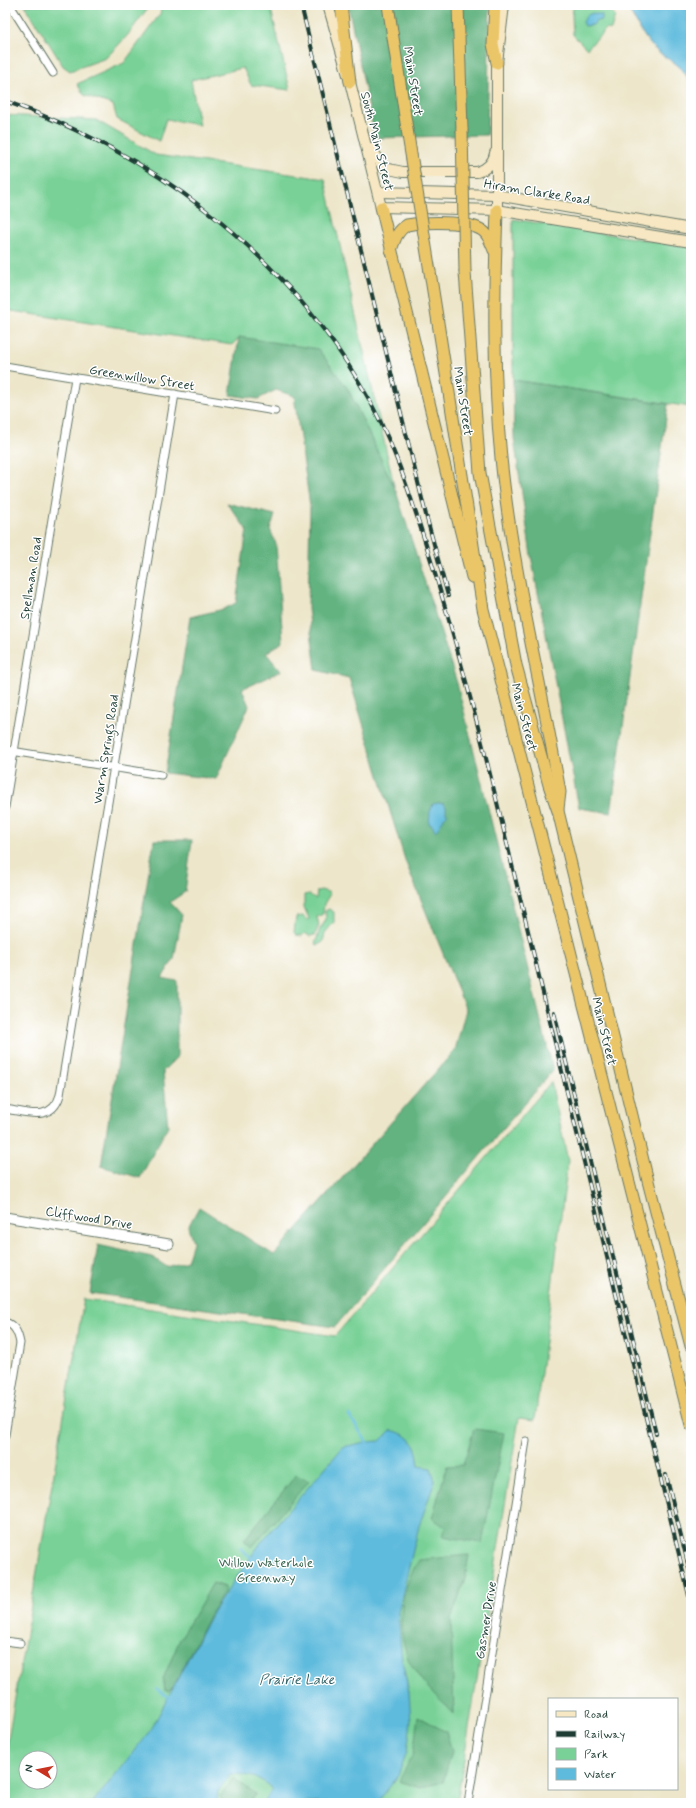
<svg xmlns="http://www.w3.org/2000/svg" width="696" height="1808" viewBox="0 0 696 1808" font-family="Mynerve,sans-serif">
<rect width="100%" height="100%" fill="#fff"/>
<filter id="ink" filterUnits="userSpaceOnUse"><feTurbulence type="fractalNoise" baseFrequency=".025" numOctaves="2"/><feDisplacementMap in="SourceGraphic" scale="8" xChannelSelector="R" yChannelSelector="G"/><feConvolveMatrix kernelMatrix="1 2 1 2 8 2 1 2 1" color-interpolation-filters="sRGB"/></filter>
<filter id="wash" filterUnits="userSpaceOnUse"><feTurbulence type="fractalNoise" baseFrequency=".012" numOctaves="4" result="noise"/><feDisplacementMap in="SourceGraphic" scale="16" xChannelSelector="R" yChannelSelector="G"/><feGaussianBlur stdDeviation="0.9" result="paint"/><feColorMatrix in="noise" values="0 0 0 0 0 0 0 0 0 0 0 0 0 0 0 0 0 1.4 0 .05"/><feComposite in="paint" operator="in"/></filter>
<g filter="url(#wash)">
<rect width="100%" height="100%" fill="#ede6ca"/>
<g fill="#79d197" stroke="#4c8766" fill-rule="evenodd">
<path d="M25,5H150L127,36L106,58L70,71L63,66Z"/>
<path d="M162,5H270L290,90L251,85L243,68L191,80L199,125L166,119L159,141L117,119L113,105L84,95L77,84L124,63L160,14Z"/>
<path d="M574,5H606L615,16L611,30L606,29L587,49L573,35L572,14Z"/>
<path d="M5,115L96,120L156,155L325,179L395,490L348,389L240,337L232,345L5,310Z"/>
<path d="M513,219L691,247V407L513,380Z"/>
<path d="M321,890L328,892L330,894L324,904L323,914L317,917L319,925L315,935L309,936L305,933L302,936L296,935L294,932L296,917L303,916L307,920L309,919L304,907V895L309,894L316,899L317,891Z"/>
<path d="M329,909L334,912V922L325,933L323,942L318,945L315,944L320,929L326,920L325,911Z"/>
<path d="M551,1082L568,1161L535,1420L519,1418L457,1803H5V1756L84,1299L335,1336ZM26,1758H50V1782H26Z"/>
</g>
<g fill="#62b380" stroke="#40785a">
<path d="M348,5H490L487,135L375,138Z"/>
<path d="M239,337L318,349L348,389L396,491L457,683L553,1070L335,1327L90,1293L98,1245L152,1257L167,1267L187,1261L193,1242L188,1227L199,1207L274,1255L455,1050L466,1010L406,863L349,678L316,670L308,609L310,506L294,396L276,390L258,399L230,395Z"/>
<path d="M513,380L668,404L611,813L579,808L531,556L514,438Z"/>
<path d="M227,503L275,515L270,529L276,544L283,642L266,653L281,671L242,689L249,706L216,779L165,773L190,617L224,609L236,603L247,530Z"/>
<path d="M154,840H192L185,892L170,902L182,915L174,959L162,978L177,981V1057L163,1071L168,1126L140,1178L101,1166Z"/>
<path d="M474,1429L504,1433L482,1543L442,1536L445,1527L432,1518L447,1466L463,1465Z"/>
<path d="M296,1475L309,1481L252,1547L244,1540Z"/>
<path d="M469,1555L465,1578L451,1620L454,1714C438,1698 421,1683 410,1663C407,1658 406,1651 404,1645C397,1616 402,1586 419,1560Z"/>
<path d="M213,1583L225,1587V1591L209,1616L174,1686L169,1691L165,1690L163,1679L180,1639Z"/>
<path d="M418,1716L446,1732L452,1751L443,1782L420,1788L399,1781L413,1754Z"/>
<path d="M233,1778L256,1794L248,1803H223L220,1797Z"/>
</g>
<g fill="#5fbbdd" stroke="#3f7c88">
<path d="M626,5H691V85C681,62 675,65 657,51C643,39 636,20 626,5Z"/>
<path d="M593,13L602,15V20L596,21L593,25L585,26L583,22L587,15Z"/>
<path d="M439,803L444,804L446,807V813L448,814C441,819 442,826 435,831L432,825L429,824L430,812L433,804Z"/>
<path d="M391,1430C413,1436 417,1444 419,1466L431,1468L435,1481L419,1526L398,1612L402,1660L409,1692L411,1722L407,1751L398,1776L377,1803H264L272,1790C264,1777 245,1774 231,1774L218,1791L217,1803H93L152,1728L213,1611L262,1541L343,1447L366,1442L380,1441Z"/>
</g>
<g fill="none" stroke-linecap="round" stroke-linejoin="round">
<g stroke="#5fbbdd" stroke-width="2.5">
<path d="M349,1415L368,1444"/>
<path d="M240,1548L252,1558"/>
<path d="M157,1689L170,1698"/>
</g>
</g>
</g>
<g filter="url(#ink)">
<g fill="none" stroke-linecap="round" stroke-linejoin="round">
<g stroke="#677868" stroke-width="9">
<g id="minor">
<path d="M10,5L53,73"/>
<path d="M5,366L275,411"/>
<path d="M5,750L161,775"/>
<path d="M5,807L75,378"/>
<path d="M5,1109C26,1112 52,1123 60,1095L175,394"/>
<path d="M5,1322C15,1325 18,1333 20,1343L5,1435"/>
<path d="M5,1641L20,1643"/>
<path d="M468,1803L526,1441"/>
</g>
</g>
<g stroke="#677868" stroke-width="11">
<path id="tertiary" d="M5,1217L169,1244"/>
</g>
<g stroke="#677868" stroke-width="12">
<g id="secondary">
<path d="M328,5L350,82L381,207L497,210L691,242"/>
<path d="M371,148L384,168L403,172H477C486,170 494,162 495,153"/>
<path d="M378,192L497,195L691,229"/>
<path d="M497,210V63L504,5"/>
</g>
</g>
<g stroke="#677868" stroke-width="13">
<g id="trunk">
<path d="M341,5L350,82"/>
<path d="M388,5L407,129"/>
<path d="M458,5L462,130"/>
<path d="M495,5L493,44L497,63"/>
<path d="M381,207L472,577"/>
<path d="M497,210C494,293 493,376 501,458C512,570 541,681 560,792L558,809"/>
<path d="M391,250C395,239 397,231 407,225C424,222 469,220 483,231C489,235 491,244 494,250"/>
<path d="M430,272L483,609L691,1425"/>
<path d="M465,272L480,473L516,665L549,785L558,811L648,1181L691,1346"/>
</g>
</g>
<use href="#minor" stroke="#fff" stroke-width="7"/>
<use href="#tertiary" stroke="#fff" stroke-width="9"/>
<use href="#secondary" stroke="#f7e8c3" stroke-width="10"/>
<use href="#trunk" stroke="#ebc669" stroke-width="11"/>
<g stroke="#1f3d34" stroke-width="4">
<g id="rail">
<path d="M301,5L426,515L448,596"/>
<path d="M5,101C150,152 279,249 359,382C394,439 413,503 433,567C464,667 489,767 513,869C572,1114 632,1359 691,1604"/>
<path d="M554,1012L656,1434"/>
<path d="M666,1475L691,1576"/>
</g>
</g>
<use href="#rail" stroke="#fff" stroke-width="2.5" stroke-dasharray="8" stroke-linecap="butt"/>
<g stroke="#677868" stroke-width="13" stroke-linecap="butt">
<g id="trunk-bridge">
<path d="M407,129L430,272"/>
<path d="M462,130L465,272"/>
</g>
</g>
<use href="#trunk-bridge" stroke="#ebc669" stroke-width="11"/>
</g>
</g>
<g text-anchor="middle" stroke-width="3" stroke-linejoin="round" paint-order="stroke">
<g font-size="13" fill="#1f3d34" stroke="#fff">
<text transform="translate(414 81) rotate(81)" y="5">Main Street</text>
<text transform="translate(378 141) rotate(76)" y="5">South Main Street</text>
<text transform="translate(537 191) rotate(9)" y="5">Hiram Clarke Road</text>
<text transform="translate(142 377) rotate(9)" y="5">Greenwillow Street</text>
<text transform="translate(464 401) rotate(81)" y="5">Main Street</text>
<text transform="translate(30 578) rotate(-81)" y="5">Spellman Road</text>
<text transform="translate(525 717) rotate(75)" y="5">Main Street</text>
<text transform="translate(105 749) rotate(-81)" y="5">Warm Springs Road</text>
<text transform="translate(605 1031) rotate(76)" y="5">Main Street</text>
<text transform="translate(89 1217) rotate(9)" y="5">Cliffwood Drive</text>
<text transform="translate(485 1620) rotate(-81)" y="5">Gasmer Drive</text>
</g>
<g font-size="13" fill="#36624d" stroke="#fff">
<text x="266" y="1567">Willow Waterhole<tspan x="266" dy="15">Greenway</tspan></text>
</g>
<g font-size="14" font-style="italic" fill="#326367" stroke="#fff">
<text x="297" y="1684">Prairie Lake</text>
</g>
</g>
<rect width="696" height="1808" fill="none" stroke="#fff" stroke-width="20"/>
<rect x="548" y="1698" width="130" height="92" fill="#ffffff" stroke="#a5b1ae"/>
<rect x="556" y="1711" width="20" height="6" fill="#f7e8c3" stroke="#a5b1ae"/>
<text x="584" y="1718" font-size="12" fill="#1f3d34">Road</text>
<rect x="556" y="1731" width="20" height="6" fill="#1f3d34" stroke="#a5b1ae"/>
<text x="584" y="1738" font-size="12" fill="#1f3d34">Railway</text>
<rect x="556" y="1748" width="20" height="12" fill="#79d197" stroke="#a5b1ae"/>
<text x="584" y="1758" font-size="12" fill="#1f3d34">Park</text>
<rect x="556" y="1768" width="20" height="12" fill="#5fbbdd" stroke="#a5b1ae"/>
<text x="584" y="1778" font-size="12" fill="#1f3d34">Water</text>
<g transform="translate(38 1770) rotate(280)"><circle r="19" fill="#ffffff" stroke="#a5b1ae"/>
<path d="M0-3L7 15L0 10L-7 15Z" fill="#c8321e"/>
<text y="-6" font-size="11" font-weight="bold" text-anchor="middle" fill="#1f3d34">N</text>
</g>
</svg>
